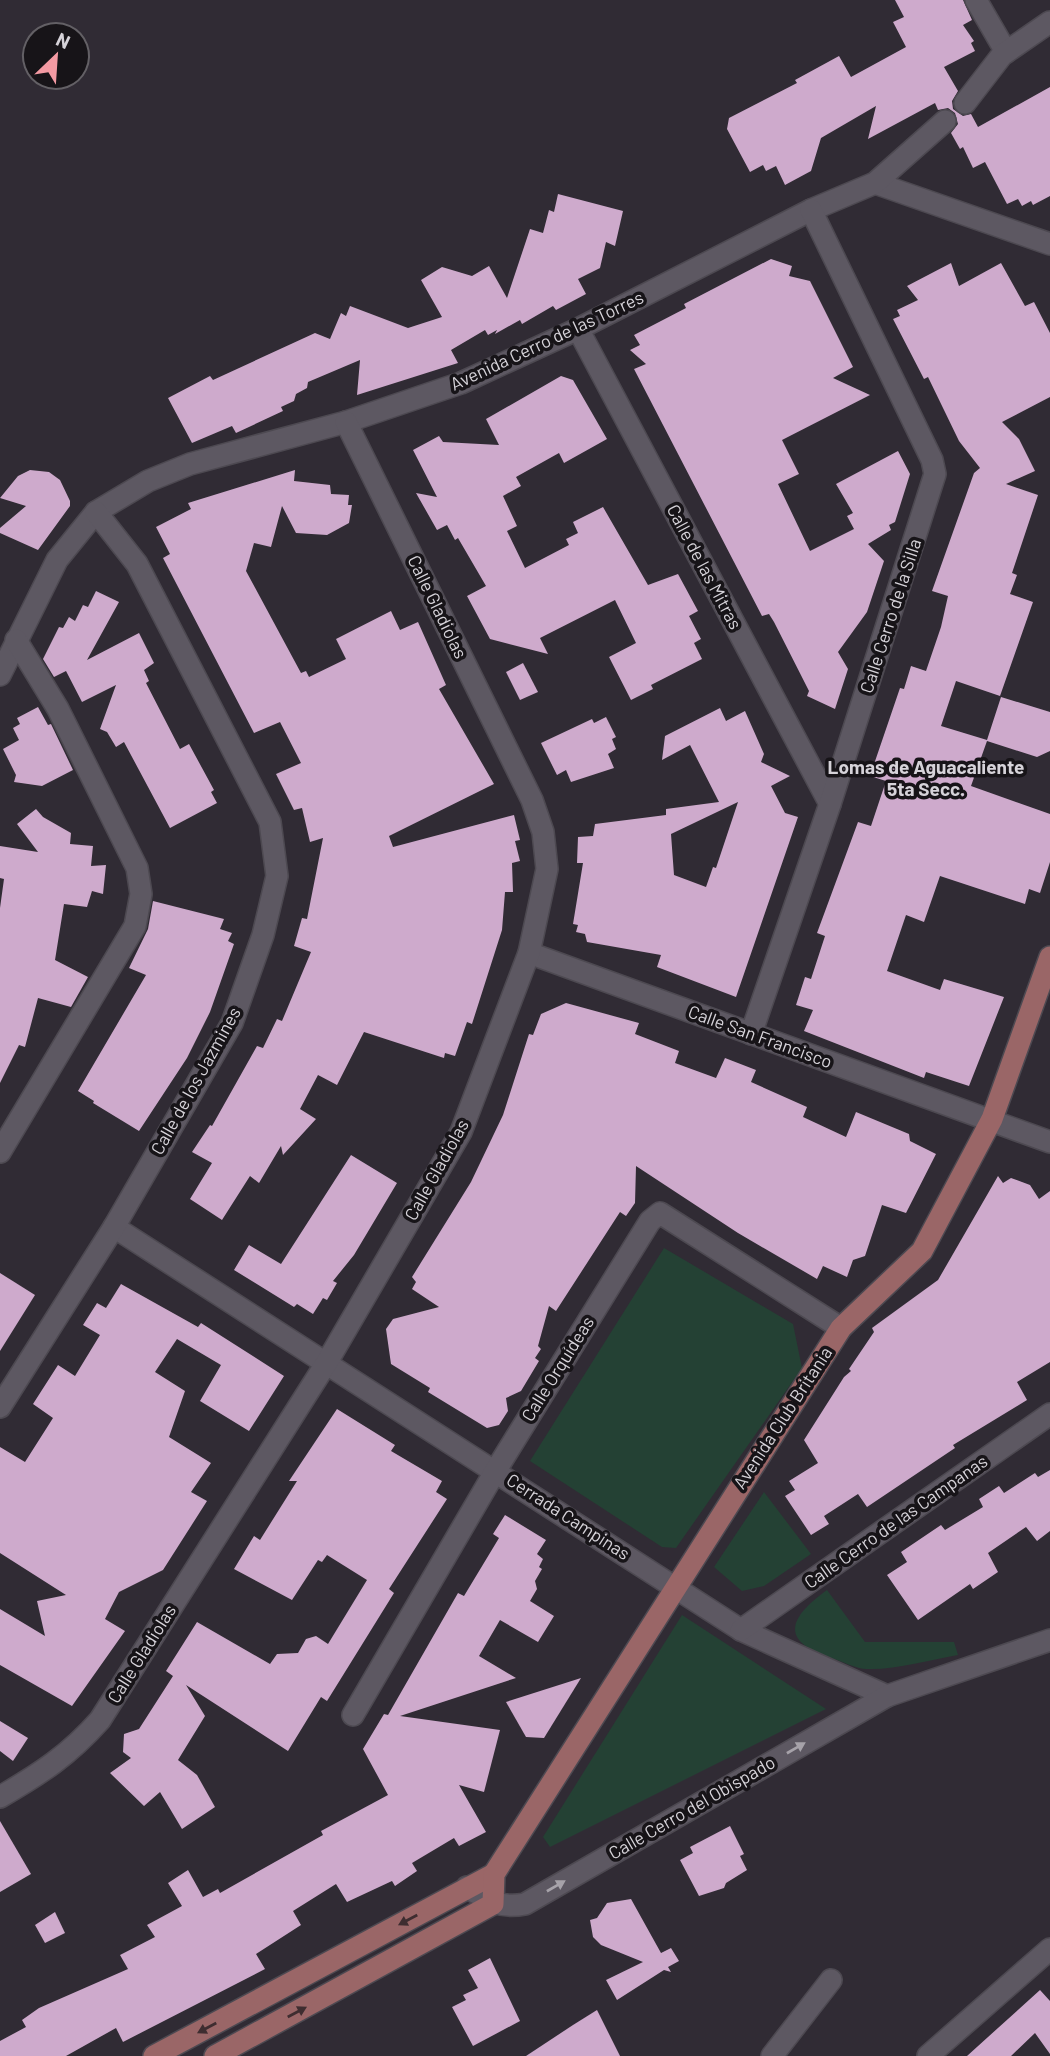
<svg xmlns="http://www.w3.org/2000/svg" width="1050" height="2056" viewBox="0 0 1050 2056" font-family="Barlow,sans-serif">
<rect width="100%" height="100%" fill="#302b34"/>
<g fill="#244134">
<path d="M664,1248L793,1324L802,1368L676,1548L662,1547L530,1461Z"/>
<path d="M764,1492L811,1554L764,1586L742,1591L714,1567Z"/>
<path d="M827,1590L865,1642H954L958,1655C929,1660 896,1670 867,1669C856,1669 842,1661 831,1658C778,1640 790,1617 827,1590Z"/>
<path d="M682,1615L826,1709L550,1847L543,1837Z"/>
</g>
<g fill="#ceaacc" fill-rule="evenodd">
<path d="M895,0H963L972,20L963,25L974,41L971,43L975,51L944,67L958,91L952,101L953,109L963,116L971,114L978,127L1050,87V196L1033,205L1031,201L1022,206L1018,199L1007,204L985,162L973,168L963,147L960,149L951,133L958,124L955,113L948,108L938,110L935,103L868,139L876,106L821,138L811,171L785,185L776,166L766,171L763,165L750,172L727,129L729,118L797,83L795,80L839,56L851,77L906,47L893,22L904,17Z"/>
<path d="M558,194L623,211L615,246L606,242L600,268L578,279L586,294L556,310L553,306L522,324L520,320L495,334L497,330L488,335L485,330L451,350L458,363L357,395L360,360L308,382L307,388L296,394L294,401L281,407L283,411L236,433L232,426L192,443L168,398L210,376L213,380L315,333L330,339L341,313L346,316L350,306L408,328L442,317L421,280L442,267L472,276L489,266L507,298L530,229L543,233L549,210L554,212Z"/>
<path d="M771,259L792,266L789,276L810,281L853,367L833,378L870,395L782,440L799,474L778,484L810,551L854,529L847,516L853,513L836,484L898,451L910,474L895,522L889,525L891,530L868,544L884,561L867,612L838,652L848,669L835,709L807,696L809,691L774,622L769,614L762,616L634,369L646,364L630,350L640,345L634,335L686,308L684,304Z"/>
<path d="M951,263L959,286L1001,263L1025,306L1034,302L1050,333V397L1002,422L1019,439L1035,471L1006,484L1038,495L1012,573L1017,575L1010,594L1033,602L1000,696L956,681L941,726L987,740L1001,697L1050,712V751L1037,757L987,741L971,786L1050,814V862L1040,893L1029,889L1025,904L940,876L924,922L906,915L887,971L940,990L944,979L1004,997L969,1086L926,1072L924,1078L804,1031L813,1010L796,1005L805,977L811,979L825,936L817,933L858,822L871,826L886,781L870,776L900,688L904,689L911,666L926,671L941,627L948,596L932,591L974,473L980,468L959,441L928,377L924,379L893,319L900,316L897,310L918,300L907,286Z"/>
<path d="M561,376L573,380L607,439L564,463L559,453L516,477L521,486L503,496L517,526L507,531L525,568L569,545L566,539L578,533L573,522L603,507L648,585L678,574L698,611L689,616L701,639L694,643L702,659L651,685L653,689L631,700L609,657L636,643L615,600L540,638L548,654L490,639L467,596L486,586L458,538L455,540L447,525L437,530L416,493L437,497L413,450L439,436L443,442L499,445L486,419Z"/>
<path d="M30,470L49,472L60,480L70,501V506L38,550L0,533V528L26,506L0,498L18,476Z"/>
<path d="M295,470L294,481L330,485L331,494L349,495L348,505H352L349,523L327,535L296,533L282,506L271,547L254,543L246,571L301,673L306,671L309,677L346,659L336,639L391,611L400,630L418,622L446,685L439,689L494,784L389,836L393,847L514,815L520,840L515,841L520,861L512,863L513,892H505L502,930L472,1024L467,1022L455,1056L445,1053L444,1058L364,1032L337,1085L318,1075L300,1109L316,1119L283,1155L281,1146L259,1183L250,1176L222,1220L190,1199L212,1163L192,1152L210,1125L212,1126L257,1046L263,1048L277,1019L282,1021L311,952L294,946L302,918L307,919L323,838L310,842L302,808L294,810L276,774L301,763L280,722L254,733L163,558L170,554L156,527L191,509L188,503Z"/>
<path d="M96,591L119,602L87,660L139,633L154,663L144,670L149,681L146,683L180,749L189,744L214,790L211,792L217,803L170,828L124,742L116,747L107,732L100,729L116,685L82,702L66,671L54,677L43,659L59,627L63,628L69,617L75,621L83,605L88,607Z"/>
<path d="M523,663L538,692L520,700L506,672Z"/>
<path d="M38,707L48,725L51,724L73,770L42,786L14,782L16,775L3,749L19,740L13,728L20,724L17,718Z"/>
<path d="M720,708L726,721L745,711L764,754L761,762L790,776L771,786L785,813L798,817L736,997L657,967L661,955L587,942L585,934L576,932L578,925L573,924L583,863H577L578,837L593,836L595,824L666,815V809L719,802L690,745L662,760L665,736ZM738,802L716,868L713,867L706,887L674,875L671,834Z"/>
<path d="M606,717L616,737L612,739L616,749L608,754L614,768L571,782L566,770L557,775L541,743L592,719L594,723Z"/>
<path d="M36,809L43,817L71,833L70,844L93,846L91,866L106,865L103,894L92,891L87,907L64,904L55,960L88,977L71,1007L38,998L25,1047L19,1045L0,1083V908L4,879L0,878V846L38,852L17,824Z"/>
<path d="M153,901L224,919L220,929L232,933L228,941L234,944L210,1012L187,1058L139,1131L93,1103L94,1101L78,1091L146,975L129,968L148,929Z"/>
<path d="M566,1003L639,1023L635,1034L679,1051L675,1063L716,1078L725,1058L756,1070L751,1082L807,1107L803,1117L846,1137L856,1112L909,1134L910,1141L936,1154L906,1213L882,1205L865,1256L853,1260L847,1277L823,1266L817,1279L738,1233L636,1166L635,1203L626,1216L620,1212L556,1311L549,1306L538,1346L541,1349L535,1358L539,1361L521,1391L506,1398L508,1411L499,1425L487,1428L428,1392L430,1388L391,1364L386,1329L393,1319L439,1307L412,1289L416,1282L412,1277L471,1182L503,1115L529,1034L533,1035L541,1014Z"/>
<path d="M351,1155L397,1183L354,1255L333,1281L337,1283L327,1300L323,1298L313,1314L297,1304L294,1307L234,1270L249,1245L281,1264Z"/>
<path d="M998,1176L1003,1183L1011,1178L1030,1185L1039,1199L1050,1191V1362L1017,1382L1027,1400L953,1445L955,1448L867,1507L858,1494L824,1516L829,1524L811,1535L785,1496L795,1490L789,1481L818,1463L804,1440L844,1377L851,1371L849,1369L874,1332L872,1328L938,1280Z"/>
<path d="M0,1273L35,1295L0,1351Z"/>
<path d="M121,1284L198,1327L201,1323L284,1376L249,1431L200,1401L221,1365L177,1339L155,1372L185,1391L169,1437L211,1463L191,1492L207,1501L163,1570L119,1592L105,1619L125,1631L72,1706L0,1665V1609L45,1636L37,1601L66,1595L0,1553V1447L25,1462L53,1418L33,1404L58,1365L75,1376L100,1335L83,1325L97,1303L106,1308Z"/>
<path d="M337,1409L395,1445L391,1451L442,1481L436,1492L447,1499L389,1589L394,1593L327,1701L321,1697L288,1751L186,1685L205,1716L178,1760L197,1775L215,1807L182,1829L160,1792L144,1806L110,1773L131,1758L123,1752L124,1734L139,1729L173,1676L166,1671L197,1622L270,1664L277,1654L298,1653L306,1639L316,1636L328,1644L367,1580L327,1555L322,1562L318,1560L292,1600L234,1569L254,1536L260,1540L297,1481H289Z"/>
<path d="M1050,1470V1531L1037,1541L1026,1527L988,1553L998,1572L973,1589L970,1584L918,1620L887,1575L907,1562L901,1552L941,1525L945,1530L983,1507L979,1499L999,1486L1004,1493L1035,1473L1038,1477Z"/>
<path d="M505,1515L546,1540L537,1554L543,1559L539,1567L542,1569L535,1581L537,1589L530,1601L554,1616L538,1642L500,1620L479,1656L516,1678L400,1716L500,1730L484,1792L459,1785L486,1832L459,1846L454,1838L412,1863L417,1871L395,1886L392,1881L347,1902L336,1884L293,1911L301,1925L256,1954L265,1969L123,2042L116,2028L66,2056H0V2041L26,2027L22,2020L39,2008L128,1969L120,1955L155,1937L147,1925L182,1906L168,1883L188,1870L203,1897L218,1889L220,1893L323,1835L321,1831L388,1795L363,1749L384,1714L388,1715L458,1593L464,1596L499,1538L493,1534Z"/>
<path d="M581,1678L544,1738L526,1737L506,1702Z"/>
<path d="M0,1721L28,1738L13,1761L0,1751Z"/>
<path d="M0,1821L31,1874L0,1892Z"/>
<path d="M730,1826L744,1854L740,1856L747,1870L726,1883L724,1888L699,1896L680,1860L693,1853L690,1847Z"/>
<path d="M631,1899L661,1953L671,1948L679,1961L668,1967L671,1972L664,1970L617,2000L606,1980L643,1962L601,1945L593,1937L590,1920L597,1918L607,1903Z"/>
<path d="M55,1912L65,1933L45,1943L35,1925Z"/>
<path d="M490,1958L520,2021L473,2046L452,2007L466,2000L463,1995L478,1988L468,1970Z"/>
<path d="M1040,1990L1050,2001V2054L1035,2033L1011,2056H967Z"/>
<path d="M597,2010L620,2056H526L573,2025Z"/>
</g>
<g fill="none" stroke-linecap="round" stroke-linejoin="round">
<g stroke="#4d4951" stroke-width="24">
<g id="minor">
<path d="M976,0L1006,52"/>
<path d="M965,103L1002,55L1050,22"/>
<path d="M875,183L1050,244"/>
<path d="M578,329L830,804"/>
<path d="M0,675L57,560L96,512L148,481L190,464L346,422L461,383L578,329L811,210L875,183L945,121"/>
<path d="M529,953L1050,1142"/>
<path d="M751,1034L830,804L935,474L932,460L811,210"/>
<path d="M0,1152L135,926L141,894L137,868L58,709L16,640"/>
<path d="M114,1227L741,1630L887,1696"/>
<path d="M0,1407L114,1227L232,1023L263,935L277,876L270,822L137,564L96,512"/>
<path d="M741,1630L1050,1414"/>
<path d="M353,1715L496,1470L650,1221L660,1213L841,1328"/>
<path d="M0,1797C40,1774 69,1755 100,1720L327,1362L461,1132L529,953L547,869L543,832L532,800L346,422"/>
<path d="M467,1887C487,1900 500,1909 525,1904L887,1696L1050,1640"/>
<path d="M772,2056L831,1980"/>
<path d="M928,2056L1050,1949"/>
</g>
</g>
<g stroke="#4d4951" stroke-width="24">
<g id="major">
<path d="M154,2056L494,1874"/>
<path d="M215,2056L493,1904L494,1874L841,1328L922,1251L992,1119L1050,957"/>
</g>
</g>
<use href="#minor" stroke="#5d5862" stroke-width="21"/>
<use href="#major" stroke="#9a6667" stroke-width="21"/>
</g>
<defs><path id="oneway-solid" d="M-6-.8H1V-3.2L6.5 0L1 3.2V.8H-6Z" transform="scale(1.75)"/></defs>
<g fill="#a6a2a9">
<use href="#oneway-solid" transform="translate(796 1748) rotate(-30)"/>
<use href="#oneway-solid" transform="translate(556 1886) rotate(-30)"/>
</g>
<g fill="#3e2d30">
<use href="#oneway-solid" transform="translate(408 1920) rotate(152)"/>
<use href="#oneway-solid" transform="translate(297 2012) rotate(-28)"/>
<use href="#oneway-solid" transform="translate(207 2028) rotate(152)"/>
</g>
<g text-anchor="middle" stroke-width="7" stroke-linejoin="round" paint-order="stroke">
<g font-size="18" fill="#d6d3d9" stroke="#171418">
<text transform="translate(547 341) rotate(-25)" y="6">Avenida Cerro de las Torres</text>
<text transform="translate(704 567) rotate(62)" y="6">Calle de las Mitras</text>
<text transform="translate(437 607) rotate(64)" y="6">Calle Gladiolas</text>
<text transform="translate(891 616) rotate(-72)" y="6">Calle Cerro de la Silla</text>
<text transform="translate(760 1037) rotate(20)" y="6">Calle San Francisco</text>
<text transform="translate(196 1081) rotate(-61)" y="6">Calle de los Jazmines</text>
<text transform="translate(437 1170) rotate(-61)" y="6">Calle Gladiolas</text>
<text transform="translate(558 1369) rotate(-58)" y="6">Calle Orquídeas</text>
<text transform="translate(783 1418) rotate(-57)" y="6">Avenida Club Britania</text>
<text transform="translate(568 1517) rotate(33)" y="6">Cerrada Campinas</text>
<text transform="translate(896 1522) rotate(-35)" y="6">Calle Cerro de las Campanas</text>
<text transform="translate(142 1654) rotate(-58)" y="6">Calle Gladiolas</text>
<text transform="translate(692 1808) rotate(-30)" y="6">Calle Cerro del Obispado</text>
</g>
<g font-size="19" font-weight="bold" fill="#d6d3d9" stroke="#171418">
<text x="926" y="774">Lomas de Aguacaliente<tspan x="926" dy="22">5ta Secc.</tspan></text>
</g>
</g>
<g transform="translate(56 56) rotate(25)"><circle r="33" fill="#171418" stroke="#636065" stroke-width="2"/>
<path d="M0-5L12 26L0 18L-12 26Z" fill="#f49aa3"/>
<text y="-10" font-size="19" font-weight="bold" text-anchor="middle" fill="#d6d3d9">N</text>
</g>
</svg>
